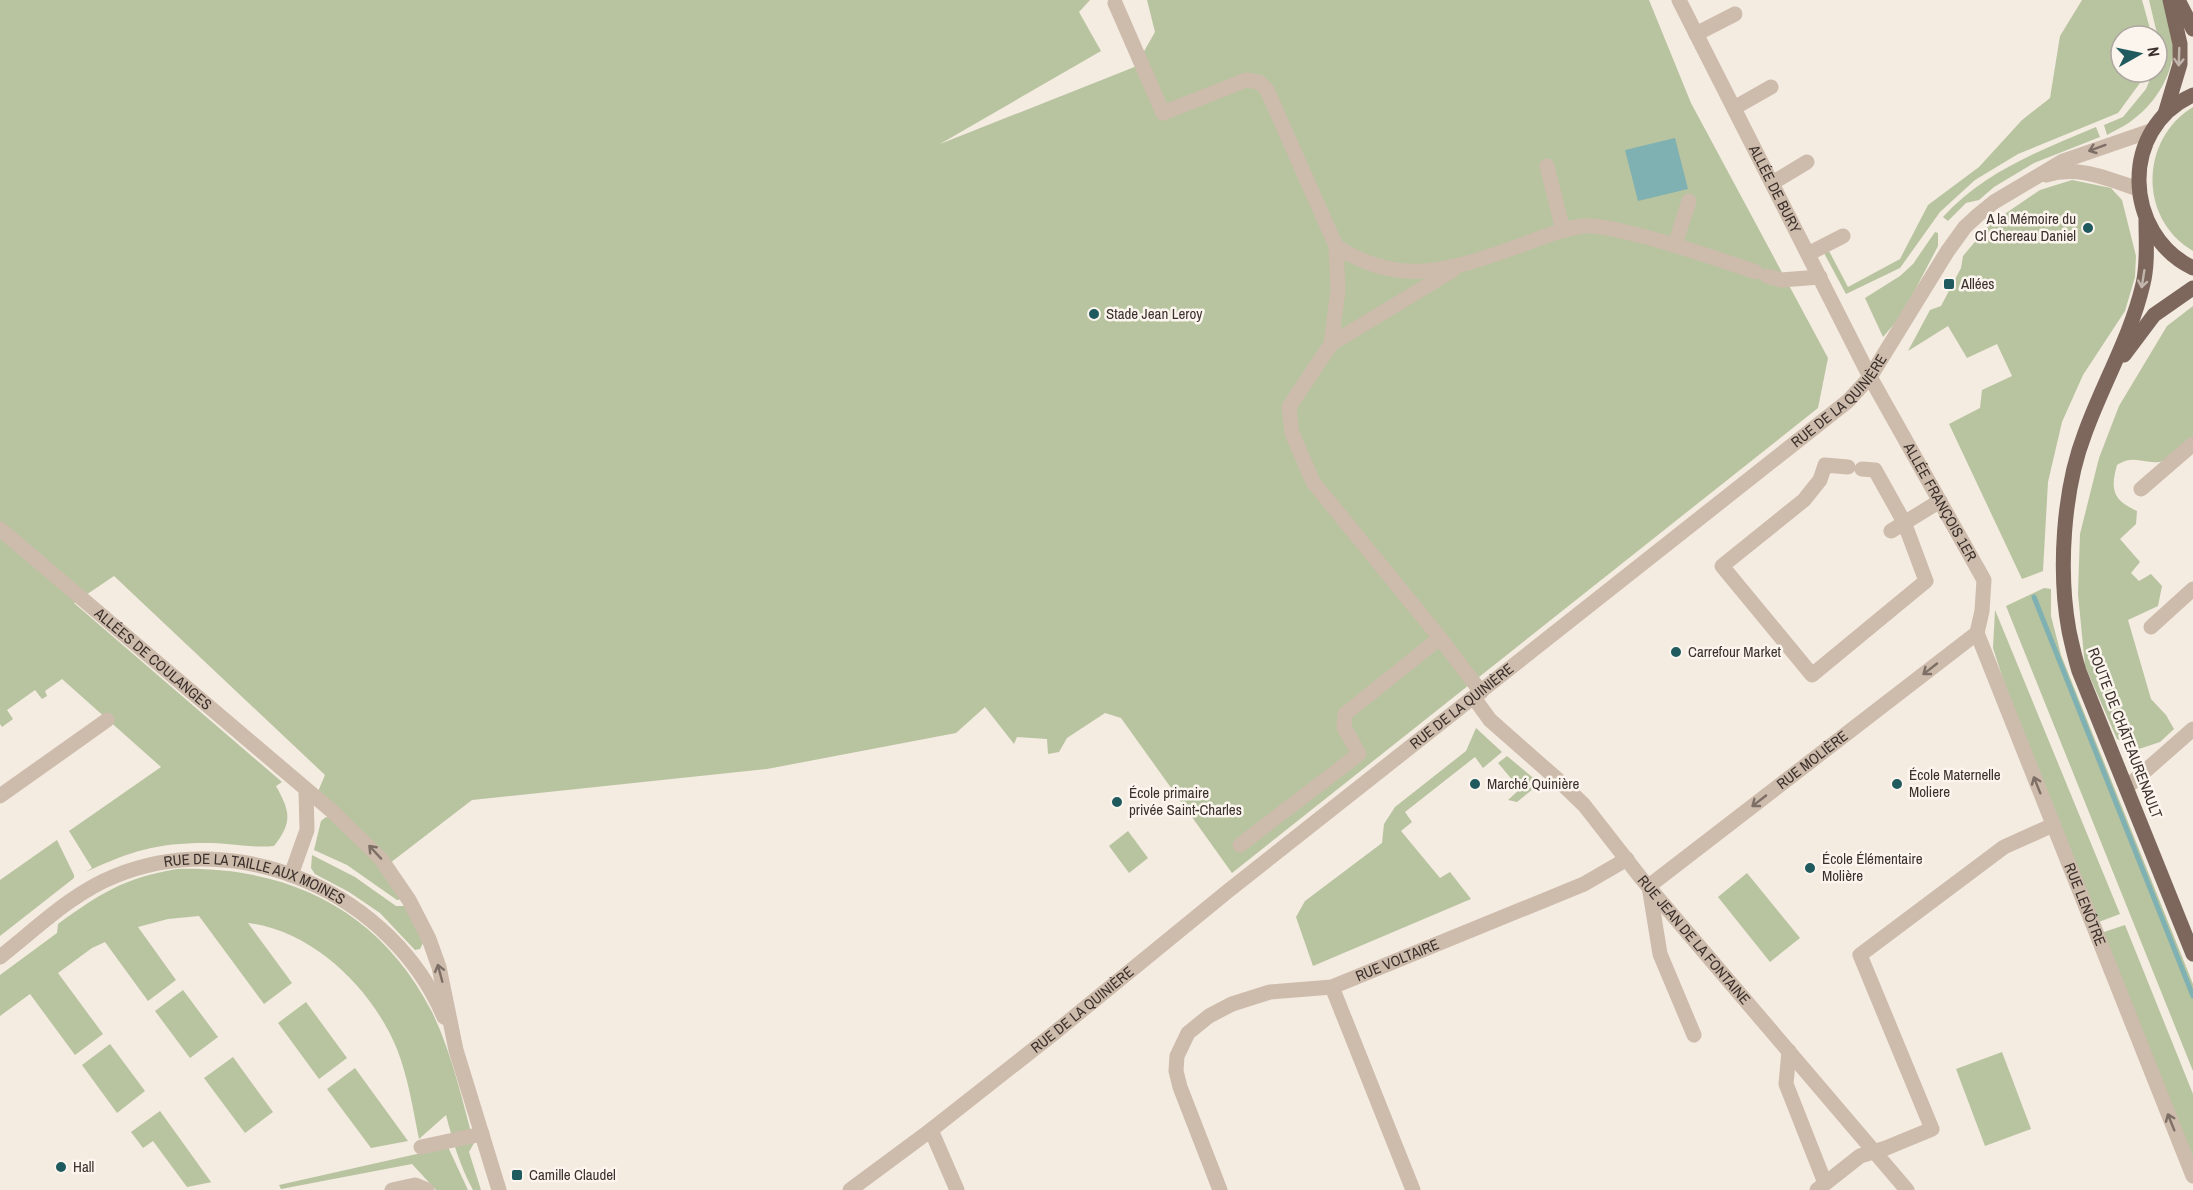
<svg xmlns="http://www.w3.org/2000/svg" width="2193" height="1190" viewBox="0 0 2193 1190" font-family="'Archivo Narrow',sans-serif">
<rect width="100%" height="100%" fill="#f4ebe1"/>
<g fill="#b8c4a0">
<path d="M0,0H1090L1079,12L1101,51L940,144L1147,62L1143,53L1155,32L1147,0H1649L1691,103L1828,358L1818,408L1232,873L1121,718L1105,713L1067,738L1059,752L1048,754L1047,739L1017,737L1014,744L985,707L956,733L767,769L472,800L390,863L317,794L325,775L114,576L74,603L282,782L276,786C290,811 293,822 274,846C253,848 234,844 213,843C161,842 132,850 86,872L92,868L69,831L161,767L62,679L45,691L47,696L42,699L35,690L7,710L13,719L2,727L0,724Z"/>
<path d="M2082,0H2142L2152,36H2121V72H2148L2118,113L2018,154L1975,180L1940,212L1900,268L1846,294L1824,253L1829,251L1848,287L1900,259L1928,205L1979,167L2022,120L2050,98L2060,36Z"/>
<path d="M2149,0H2164C2167,15 2172,31 2173,46C2174,73 2156,102 2135,118C2127,125 2116,130 2107,135L2104,125L2123,117L2146,89L2153,72H2157L2159,42Z"/>
<path d="M2193,107V251C2138,219 2140,139 2193,107Z"/>
<path d="M2096,127L2100,137L2034,163L1994,187L1979,200L1966,203L1948,221L1943,217C1984,172 2041,150 2096,127Z"/>
<path d="M2072,180L2111,188L2122,200L2136,256L2135,277L2125,311L2083,375L2062,422L2048,482L2043,571L2022,579L1949,424L1980,408L1982,390L2012,376L1997,344L1967,358L1948,326L1908,351L1930,310L1941,306L1961,268L1963,256L1990,224L2040,190Z"/>
<path d="M1935,232L1938,233V246L1902,315L1883,337L1865,298L1900,276L1913,264Z"/>
<path d="M2193,306V437C2185,444 2174,459 2164,461C2145,466 2136,453 2117,465C2110,490 2113,500 2137,511L2136,524L2120,539L2140,562L2131,573L2139,581L2151,574L2162,586L2158,606L2128,620L2151,699L2166,715L2174,729L2160,742L2139,749L2117,739L2085,666L2078,594L2080,534L2099,458L2119,406L2167,326Z"/>
<path d="M2044,588L2051,589V616L2061,655L2193,984V1071L2006,606Z"/>
<path d="M1995,610L2120,914L2096,923L2012,707L1993,648Z"/>
<path d="M1476,728L1502,752L1483,768L1475,757L1405,812L1412,822L1401,831L1440,878L1450,872L1471,899L1313,966L1296,917L1305,901L1382,843L1384,824L1395,807L1466,751Z"/>
<path d="M1507,756L1537,781L1538,785L1517,802L1508,800L1520,789L1498,763Z"/>
<path d="M326,817L332,818L382,868L402,899L397,900L347,865L314,850L321,821Z"/>
<path d="M1128,831L1148,858L1129,873L1109,846Z"/>
<path d="M57,840L74,875V878L0,936V880Z"/>
<path d="M312,855L355,877L396,906H405L423,943L420,949L415,950L380,913L349,892L315,874L311,868Z"/>
<path d="M177,869C289,866 380,910 432,1012C452,1053 462,1100 474,1143L469,1152L481,1190H473C460,1166 453,1142 446,1115L419,1139C413,1109 408,1077 397,1049C373,990 314,931 248,923L292,983L264,1004L199,916L168,919L138,927L176,980L148,1001L105,942L92,948L58,973L103,1034L75,1055L30,994L0,1016V975L57,933L58,924C101,893 124,878 177,869Z"/>
<path d="M1747,873L1800,938L1770,962L1718,897Z"/>
<path d="M2125,925L2193,1094V1165L2101,933Z"/>
<path d="M183,990L218,1037L190,1058L155,1011Z"/>
<path d="M306,1002L347,1058L319,1079L278,1023Z"/>
<path d="M110,1044L145,1091L117,1113L82,1065Z"/>
<path d="M2002,1052L2031,1129L1985,1146L1956,1069Z"/>
<path d="M233,1057L273,1112L245,1133L204,1078Z"/>
<path d="M355,1068L408,1141L371,1148L327,1089Z"/>
<path d="M160,1111L211,1182H212L187,1187L153,1141L143,1148L131,1132Z"/>
<path d="M448,1147L468,1190H436L412,1164L281,1189L279,1185Z"/>
</g>
<path fill="#7fb0b2" d="M1675,138L1688,189L1638,201L1625,150Z"/>
<g fill="none" stroke-linecap="round" stroke-linejoin="round">
<path stroke="#7fb0b2" stroke-width="5" d="M2034,597L2193,996"/>
<g stroke="#cdbbac" stroke-width="15">
<path id="s1" d="M1679,0L1870,377L1984,580L1982,611L1977,633"/>
<path d="M1115,3L1163,113L1246,80L1259,82L1267,90L1336,246C1403,291 1459,267 1527,243C1546,236 1565,228 1584,226C1601,225 1617,230 1634,234C1675,244 1715,258 1756,272"/>
<path d="M1696,34L1735,14"/>
<path d="M1734,108L1771,87"/>
<path d="M1547,166L1563,230"/>
<path d="M2046,175C2079,165 2108,179 2138,189"/>
<path d="M1772,183L1807,162"/>
<path d="M1675,245L1689,201"/>
<path d="M1808,254L1843,236"/>
<path d="M1453,270L1331,344L1289,407L1292,433L1313,482L1440,638L1481,692"/>
<path d="M1767,276L1781,280L1820,277"/>
<path d="M1331,344L1338,290L1336,246"/>
<path d="M1848,467L1825,465L1820,480L1804,500L1722,566L1812,675L1926,581L1904,522L1875,470L1862,469"/>
<path d="M2141,489L2193,444"/>
<path id="s2" d="M0,529L333,812L381,859L409,900L429,939L439,967L456,1050L499,1190"/>
<path d="M1891,531L1940,501"/>
<path d="M2151,627L2193,589"/>
<path id="s3" d="M1977,633L2193,1176"/>
<path id="s4" d="M1474,698L1490,720L1557,779L1584,805L1641,878L1907,1190"/>
<path d="M2127,787L2193,729"/>
<path d="M0,796L107,720"/>
<path d="M1240,845L1359,754L1344,727L1345,714L1440,638"/>
<path d="M291,875L307,830L306,791"/>
<path id="s5" d="M0,957C36,929 72,893 115,876C240,825 392,894 444,1017"/>
<path d="M1332,987L1413,1190"/>
<path id="s6" d="M1694,1035L1660,954L1649,886L1977,633"/>
<path d="M1789,1051L1786,1084L1825,1183"/>
<path d="M931,1130L957,1190"/>
<path d="M421,1147L482,1134"/>
<path d="M392,1190L415,1185L427,1190"/>
<path id="s7" d="M850,1190L931,1130L1053,1034L1228,891L1848,401L1870,377L1947,252L1965,227L1978,215L1994,202L2063,161L2153,130"/>
<path id="s8" d="M1220,1190L1180,1087L1176,1071L1177,1056L1188,1033L1209,1016L1232,1004L1270,992L1332,987L1584,884L1627,859"/>
<path d="M1817,1190L1860,1156L1886,1148L1932,1129L1860,955L2004,847L2053,825"/>
</g>
<g stroke="#7d675c" stroke-width="15">
<path d="M2178,0L2193,29"/>
<path d="M2193,95C2119,128 2123,234 2193,268"/>
<path d="M2165,114L2180,64V44L2170,0"/>
<path d="M2146,220C2146,241 2148,264 2143,284C2131,336 2103,383 2085,433C2063,490 2058,571 2069,631C2072,645 2075,658 2079,671L2193,954"/>
<path d="M2124,355L2154,315L2193,288"/>
</g>
</g>
<defs><path id="oneway-shaft" d="M-6 0H5M1.5-3L5.5 0L1.5 3" fill="none" stroke-width="1.6" stroke-linecap="round" stroke-linejoin="round" transform="scale(1.5)"/></defs>
<g stroke="#c2b5ac">
<use href="#oneway-shaft" transform="translate(2179 57) rotate(92)"/>
<use href="#oneway-shaft" transform="translate(2143 279) rotate(99)"/>
</g>
<g stroke="#7d6f65">
<use href="#oneway-shaft" transform="translate(2097 148) rotate(160)"/>
<use href="#oneway-shaft" transform="translate(1930 669) rotate(142)"/>
<use href="#oneway-shaft" transform="translate(2037 785) rotate(-112)"/>
<use href="#oneway-shaft" transform="translate(1759 801) rotate(142)"/>
<use href="#oneway-shaft" transform="translate(375 852) rotate(-133)"/>
<use href="#oneway-shaft" transform="translate(440 973) rotate(-105)"/>
<use href="#oneway-shaft" transform="translate(2171 1122) rotate(-112)"/>
</g>
<g fill="#1f5a5e" stroke="#fbf5ee" stroke-width="2">
<circle cx="2088" cy="228" r="6"/>
<rect x="1943" y="278" width="12" height="12" rx="3"/>
<circle cx="1094" cy="314" r="6"/>
<circle cx="1676" cy="652" r="6"/>
<circle cx="1475" cy="784" r="6"/>
<circle cx="1897" cy="784" r="6"/>
<circle cx="1117" cy="802" r="6"/>
<circle cx="1810" cy="868" r="6"/>
<circle cx="61" cy="1167" r="6"/>
<rect x="511" y="1169" width="12" height="12" rx="3"/>
</g>
<g text-anchor="middle" stroke-width="5" stroke-linejoin="round" paint-order="stroke">
<g font-size="15" fill="#3b302b" stroke="#fbf5ee">
<text dy="5" stroke="none"><textPath href="#s1" startOffset="212">ALLÉE DE BURY</textPath></text>
<text dy="5" stroke="none"><textPath href="#s7" startOffset="1266">RUE DE LA QUINIÈRE</textPath></text>
<text dy="5" stroke="none"><textPath href="#s1" startOffset="566">ALLÉE FRANÇOIS 1ER</textPath></text>
<text dy="5" stroke="none"><textPath href="#s2" startOffset="201">ALLÉES DE COULANGES</textPath></text>
<text dy="5" stroke="none"><textPath href="#s7" startOffset="780">RUE DE LA QUINIÈRE</textPath></text>
<text transform="translate(2125 733) rotate(69)" y="5">ROUTE DE CHÂTEAURENAULT</text>
<text dy="5" stroke="none"><textPath href="#s6" startOffset="363">RUE MOLIÈRE</textPath></text>
<text dy="5" stroke="none"><textPath href="#s5" startOffset="286">RUE DE LA TAILLE AUX MOINES</textPath></text>
<text dy="5" stroke="none"><textPath href="#s3" startOffset="292">RUE LENÔTRE</textPath></text>
<text dy="5" stroke="none"><textPath href="#s4" startOffset="328">RUE JEAN DE LA FONTAINE</textPath></text>
<text dy="5" stroke="none"><textPath href="#s8" startOffset="393">RUE VOLTAIRE</textPath></text>
<text dy="5" stroke="none"><textPath href="#s7" startOffset="294">RUE DE LA QUINIÈRE</textPath></text>
</g>
<g font-size="15" fill="#3b302b" stroke="#fbf5ee" text-anchor="start">
<text x="2076" y="224" text-anchor="end">A la Mémoire du<tspan x="2076" dy="17">Cl Chereau Daniel</tspan></text>
<text x="1961" y="289">Allées</text>
<text x="1106" y="319">Stade Jean Leroy</text>
<text x="1688" y="657">Carrefour Market</text>
<text x="1909" y="780">École Maternelle<tspan x="1909" dy="17">Moliere</tspan></text>
<text x="1487" y="789">Marché Quinière</text>
<text x="1129" y="798">École primaire<tspan x="1129" dy="17">privée Saint-Charles</tspan></text>
<text x="1822" y="864">École Élémentaire<tspan x="1822" dy="17">Molière</tspan></text>
<text x="73" y="1172">Hall</text>
<text x="529" y="1180">Camille Claudel</text>
</g>
</g>
<g transform="translate(2139 54) rotate(81)"><circle r="28" fill="#fbf5ee" stroke="#aea6a0" stroke-width="1.5"/>
<path d="M0-4.5L10 22L0 15L-10 22Z" fill="#1f5a5e"/>
<text y="-9" font-size="16" font-weight="bold" text-anchor="middle" fill="#3b302b">N</text>
</g>
</svg>
